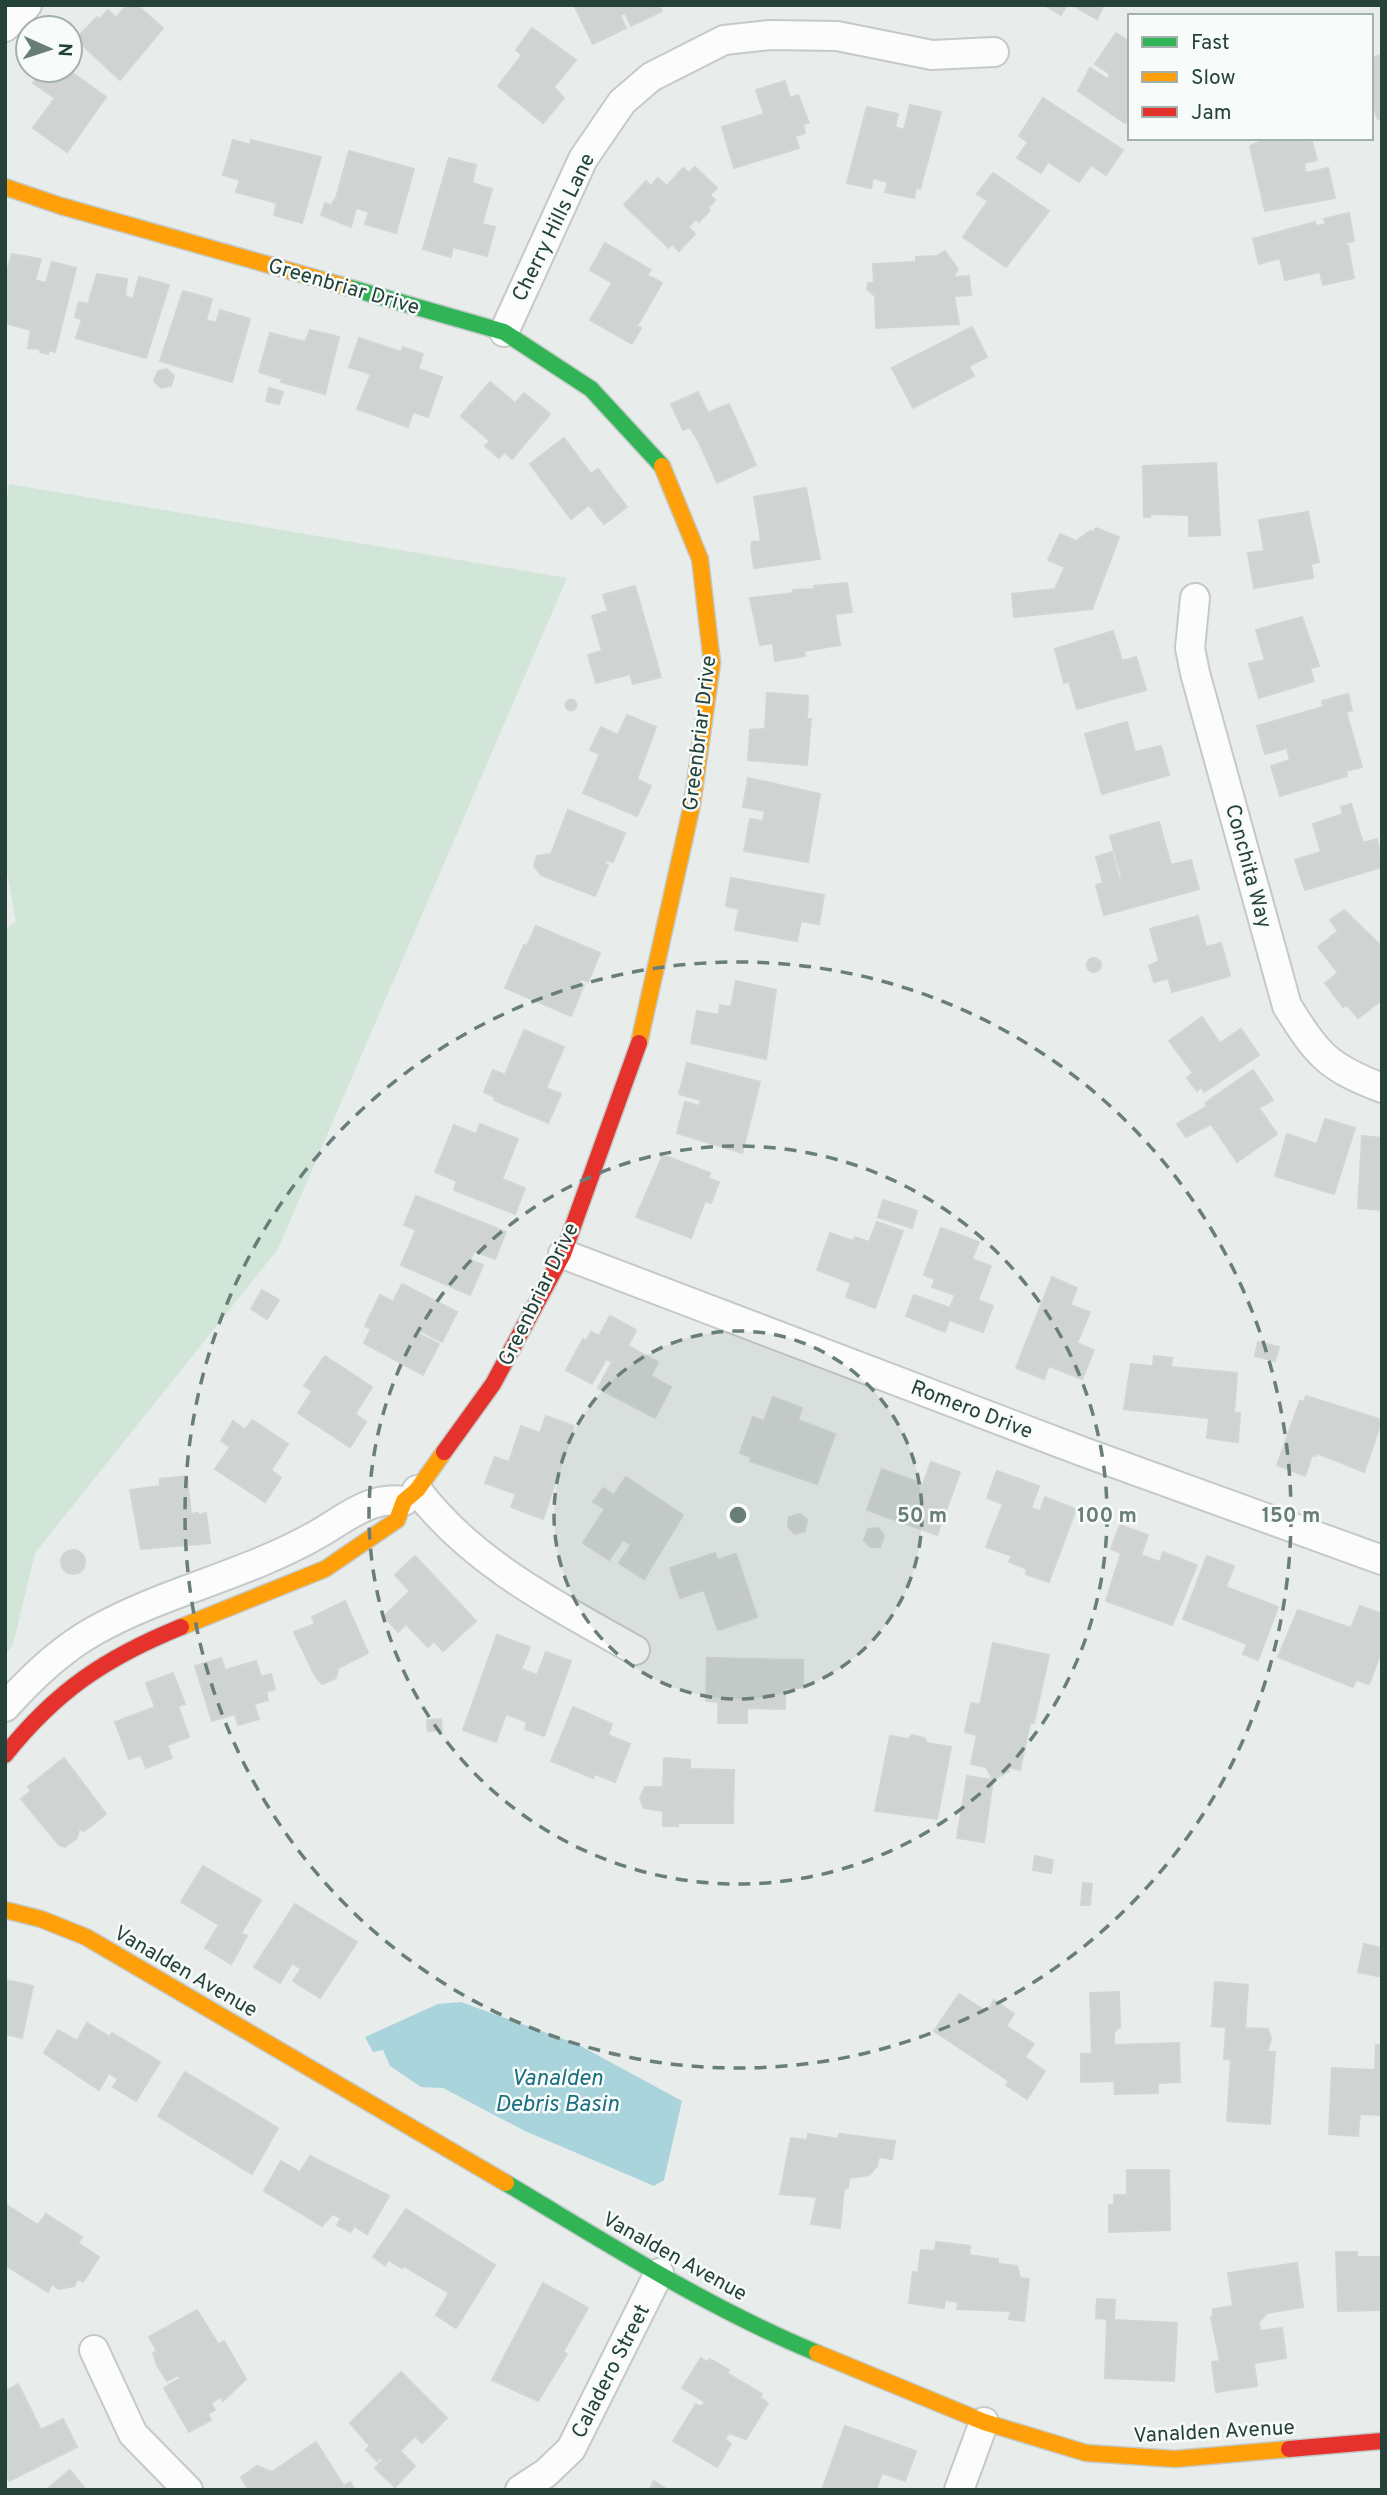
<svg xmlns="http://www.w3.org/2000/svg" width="1387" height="2495" viewBox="0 0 1387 2495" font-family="Overpass,sans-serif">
<rect width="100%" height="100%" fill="#e8edeb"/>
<path fill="#d1e6d8" d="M9,484L567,578L278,1249L35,1553L13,1645L5,1655V930L16,921L5,863V518Z"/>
<path fill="#a9d4db" d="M461,2002L577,2044L682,2101L664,2180L654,2186L525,2131L443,2088L421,2087L390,2066L383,2050L373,2052L365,2037L438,2004Z"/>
<g fill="#cfd4d2" stroke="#d1d6d4" stroke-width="2">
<path d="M127,5H137L163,28L120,80L76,39L97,17L100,19L108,10L116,18Z"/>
<path d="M574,5H659L662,11L631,26L625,13L620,15L626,28L593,44Z"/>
<path d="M1044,5H1067L1061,15Z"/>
<path d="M1072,5H1104L1097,19Z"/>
<path d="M532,28L576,60L554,87L564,98L543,123L498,86L522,55L516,50Z"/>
<path d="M1116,33L1130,42V116L1125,123L1078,91L1090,68L1107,79L1110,74L1095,64Z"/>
<path d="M1382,51V118L1378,119L1371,102V58L1381,55Z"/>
<path d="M42,70H68L106,97L67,152L33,128L55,98L33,83Z"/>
<path d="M785,81L790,98L798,95L809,123L803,124L805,133L795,136L799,148L734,168L722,127L764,114L756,90Z"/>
<path d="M1043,98L1123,150L1106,175L1091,165L1079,182L1048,162L1041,173L1017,158L1028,142L1019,136Z"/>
<path d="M910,105L941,112L920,189L916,188L914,198L885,192L888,182L873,178L871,188L847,183L867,107L898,114L895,127L904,130Z"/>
<path d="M1268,138H1311L1317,160L1304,163L1306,173L1328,168L1335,198L1265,211L1250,146Z"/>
<path d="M233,140L250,145L251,140L321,157L302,223L274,215L277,203L236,192L240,180L223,175Z"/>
<path d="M349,151L414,169L396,233L365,224L369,212L356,208L351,227L321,215L325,203L331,205L336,198Z"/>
<path d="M449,158L476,165L472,183L492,189L482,224L495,227L487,256L453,247L451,257L423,249Z"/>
<path d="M695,167L717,188L710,195L715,200L708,208L710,210L699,222L696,219L688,227L695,234L679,251L672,244L669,248L624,205L646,181L651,186L658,178L667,186L683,168L689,173Z"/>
<path d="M993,173L1049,211L1006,267L963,237L988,201L977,194Z"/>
<path d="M1349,213L1354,241L1344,243L1348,246L1354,278L1323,285L1320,272L1285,280L1280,258L1259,264L1253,239L1315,222L1316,226L1326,224L1324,219Z"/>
<path d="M605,243L651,270L647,275L662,283L637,326L641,328L632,344L590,320L612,283L590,270Z"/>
<path d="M945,251L958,269L953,277L969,276L971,295L954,296L959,324L876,328L875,296L867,289L868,283H874L873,264L916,262V257L937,256Z"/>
<path d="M12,254L41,259L35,280L46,283L52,262L76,268L55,352L49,350L48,354L40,352L41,349L28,348L31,330L5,323V278Z"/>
<path d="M97,274L127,279L125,296L133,299L139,277L169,285L146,358L76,338L82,319L75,317L79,302L88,304Z"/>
<path d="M183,291L212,299L206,320L216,323L220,310L250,319L232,382L160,361Z"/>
<path d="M972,327L987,357L969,366L974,376L913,408L892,368Z"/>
<path d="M310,330L339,337L325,394L281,382L282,379L259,372L270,333L305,342Z"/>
<path d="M359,338L401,352L403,347L423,354L418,369L442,377L428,417L413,412L408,427L357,409L371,374L349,367Z"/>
<path d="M167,369L174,376L171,386L161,388L154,381L158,371Z"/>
<path d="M490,382L515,403L524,393L550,414L512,459L504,452L499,458L485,446L490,441L461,416Z"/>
<path d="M269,388L283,392L279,404L266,401Z"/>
<path d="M698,392L708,413L729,404L756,465L717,483L699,442L690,427L683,430L671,404Z"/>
<path d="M564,438L591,474L598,469L627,507L604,524L589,505L571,519L530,464Z"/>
<path d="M1216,463L1220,535L1189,536V515L1150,514V517H1144L1143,466Z"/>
<path d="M806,488L820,559L754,568L751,546L752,542L761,541L754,497Z"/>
<path d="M1308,512L1319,562L1311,564L1313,578L1254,588L1248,553L1264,551L1259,520Z"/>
<path d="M1096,528L1119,537L1092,609L1014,617L1012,594L1055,589L1065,567L1048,560L1060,534L1076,541L1090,531L1094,532Z"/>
<path d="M847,583L852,612L835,614L840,645L804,651L805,656L775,661L773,643L760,645L750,598L794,593L793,590L815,589L814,586Z"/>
<path d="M635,586L661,677L633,684L630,674L596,683L588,655L602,651L592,616L608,611L603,595Z"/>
<path d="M1302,617L1319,666L1310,668L1314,681L1259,698L1249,664L1265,660L1256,630Z"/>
<path d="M1113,631L1122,661L1136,657L1146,690L1077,709L1069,681L1064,683L1055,649Z"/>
<path d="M767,693L808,696L807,719H811L807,765L748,760L750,730L765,729Z"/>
<path d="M1348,694L1352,710L1346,712L1362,767L1346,771L1347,776L1280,796L1271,766L1290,760L1287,748L1265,754L1257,726L1323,707L1322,701Z"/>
<circle cx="571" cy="705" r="5.5"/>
<path d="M627,715L656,727L637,779L651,786L637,816L583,793L600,754L590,750L601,727L618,735Z"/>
<path d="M1127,722L1135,752L1161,746L1169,775L1102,794L1085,734Z"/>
<path d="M748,778L820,794L808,862L744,851L750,819L763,821L765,811L743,807Z"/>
<path d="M1351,804L1363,843L1377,839L1382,867L1305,890L1295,860L1321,852L1313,824L1343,814L1341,807Z"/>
<path d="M568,810L625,833L613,862L606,860L605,864L608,865L595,896L541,875L534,866L537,856L551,854Z"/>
<path d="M1159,822L1171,865L1191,860L1199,889L1104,915L1096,885L1103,883L1096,857L1112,852L1119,878H1122L1110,836Z"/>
<path d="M731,878L824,895L819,924L801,921L797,941L735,930L739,909L726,906Z"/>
<path d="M1344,910L1382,947V1000L1358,1018L1347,1005L1343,1007L1325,983L1338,973L1318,947L1338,931L1330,920Z"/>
<path d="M1198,916L1206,947L1221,943L1230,976L1172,992L1168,978L1154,982L1149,966L1159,961L1150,929Z"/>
<path d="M536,926L600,953L588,982L581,979L579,983L584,985L571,1016L505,988L524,945L527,946Z"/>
<circle cx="1094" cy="965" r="7"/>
<path d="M736,981L776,990L766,1059L691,1043L697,1011L719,1015L720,1005L731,1007Z"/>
<path d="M1202,1017L1220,1043L1241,1029L1259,1055L1204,1092L1201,1087L1197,1091L1187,1078L1193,1073L1169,1041Z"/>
<path d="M524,1030L564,1047L546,1088L561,1094L548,1123L494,1100L495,1097L484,1092L493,1070L505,1075Z"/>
<path d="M687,1063L760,1082L742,1153L677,1133L685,1102L699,1106L701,1100L679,1094Z"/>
<path d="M1253,1070L1273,1100L1259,1108L1277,1134L1237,1162L1211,1124L1186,1137L1177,1124L1207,1106L1205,1103Z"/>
<path d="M1325,1119L1355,1128L1334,1194L1275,1176L1287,1134L1317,1144Z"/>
<path d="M480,1124L518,1139L502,1179L525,1188L515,1214L454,1190L457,1181L435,1172L454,1125L476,1134Z"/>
<path d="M1362,1136L1382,1138V1210L1358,1208Z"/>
<path d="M663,1155L710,1173L708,1178L719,1182L711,1203L705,1201L691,1238L636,1217Z"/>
<path d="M416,1196L506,1232L495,1259L474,1251L470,1260L483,1265L470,1295L401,1265L416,1230L404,1225Z"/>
<path d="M883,1200L917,1211L912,1228L878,1217Z"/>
<path d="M877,1222L903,1231L875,1308L846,1297L851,1283L817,1270L830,1233L853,1241L855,1237L869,1242Z"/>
<path d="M941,1228L979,1242L972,1259L991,1266L978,1300L993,1306L983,1332L949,1320L945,1332L906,1316L914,1295L950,1308L955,1295L932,1287L935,1279L924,1275Z"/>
<path d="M1052,1277L1077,1288L1070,1305L1090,1312L1077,1343L1094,1350L1082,1379L1049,1366L1044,1379L1016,1368Z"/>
<path d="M402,1284L457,1312L442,1342L419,1330L417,1333L439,1344L423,1375L364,1343L371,1329L365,1326L380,1295L393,1302Z"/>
<path d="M262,1290L279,1300L267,1319L251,1309Z"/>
<path d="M610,1316L636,1330L628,1346L658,1362L651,1376L671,1387L655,1418L598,1388L612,1362L606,1359L592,1384L566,1370L583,1339L586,1341L591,1332L599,1336Z"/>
<path d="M1258,1342L1279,1347L1275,1361L1255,1356Z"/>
<path d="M325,1356L372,1387L355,1414L366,1422L350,1447L298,1413L312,1391L304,1386Z"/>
<path d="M1154,1356L1172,1358L1171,1367L1237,1373L1234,1413H1240L1238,1442L1207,1438L1209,1418L1124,1409L1131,1364L1153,1366Z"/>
<path d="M1306,1396L1382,1420L1364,1472L1317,1453L1316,1456L1312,1455L1305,1476L1277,1465L1300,1401L1304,1402Z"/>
<path d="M773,1397L802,1408L798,1420L835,1434L817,1484L750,1461L751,1457L740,1453L753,1417L764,1421Z"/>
<path d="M546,1416L574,1426L543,1519L511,1507L516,1494L485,1483L495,1457L509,1462L521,1426L540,1433Z"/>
<path d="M252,1420L288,1444L271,1470L281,1478L265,1502L215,1469L230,1447L221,1441L233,1421L245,1430Z"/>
<path d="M931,1462L960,1472L937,1535L867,1510L882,1469L923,1484Z"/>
<path d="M997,1471L1039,1486L1031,1508L1040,1511L1045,1497L1076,1509L1049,1582L1026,1574L1027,1569L1009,1562L1012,1556L986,1547L1003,1504L987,1498Z"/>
<path d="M187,1476L191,1514L198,1513V1516L206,1513L210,1543L141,1549L130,1490L160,1486V1479Z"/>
<path d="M626,1477L683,1515L644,1579L619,1563L631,1545L623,1540L609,1560L583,1543L605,1509L593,1502L603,1488L614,1495Z"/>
<path d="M800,1514L807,1520L805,1531L795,1534L788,1527L789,1517Z"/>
<path d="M1120,1525L1148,1535L1141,1555L1160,1562L1163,1552L1197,1565L1172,1625L1106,1601L1121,1553L1111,1549Z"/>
<path d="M878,1528L884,1536L880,1547H870L864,1540L868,1529Z"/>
<circle cx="73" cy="1562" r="12"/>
<path d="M715,1553L717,1560L736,1554L757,1617L718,1630L704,1590L680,1598L670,1568Z"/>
<path d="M415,1556L476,1621L443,1651L434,1641L428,1647L406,1624L398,1632L384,1616L410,1591L395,1575Z"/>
<path d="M1207,1556L1234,1566L1226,1587L1278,1607L1258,1660L1243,1654L1247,1644L1183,1619Z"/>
<path d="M345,1601L368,1653L338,1668L336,1678L322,1684L315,1676L294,1632L315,1624L312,1617Z"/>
<path d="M1360,1606L1382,1614V1650L1369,1684L1356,1680L1353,1687L1278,1657L1298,1610L1351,1628Z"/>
<path d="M497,1635L530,1647L521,1669L537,1675L546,1652L571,1661L544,1736L525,1729L527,1722L506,1714L496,1742L463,1730Z"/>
<path d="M993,1643L1049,1655L1034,1723H1030L1020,1770L1007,1767L1009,1771L993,1780L986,1767L971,1764L977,1735L965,1732L971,1703L980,1705Z"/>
<path d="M221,1658L225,1670L256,1661L261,1677L271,1674L275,1689L266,1692L268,1700L254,1704L259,1719L238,1725L235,1714L212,1721L195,1666Z"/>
<path d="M707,1658L803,1660V1688H785V1709L747,1708V1723H718L719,1688L717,1702L706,1701Z"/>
<path d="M173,1673L185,1704L178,1706L189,1737L167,1745L172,1758L146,1768L141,1755L129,1759L115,1722L155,1707L146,1683Z"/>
<path d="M573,1707L612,1724L608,1735L630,1744L615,1782L595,1774L593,1778L551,1761Z"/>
<path d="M441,1719L442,1730L428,1731L427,1720Z"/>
<path d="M912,1735L924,1738L927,1743L951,1747L937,1819L875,1811L890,1736L908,1739Z"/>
<path d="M64,1758L106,1814L84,1831L79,1829L77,1838L65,1847L59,1845L21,1799L31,1791L28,1787Z"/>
<path d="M667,1758L690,1760V1769L734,1770L733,1823H678V1826H663V1811L644,1808L640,1798L645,1787H663L664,1759Z"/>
<path d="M967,1776L993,1780L984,1842L957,1838Z"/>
<path d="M1035,1856L1053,1860L1051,1873L1033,1870Z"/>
<path d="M203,1866L261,1900L241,1933L247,1936L231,1964L205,1948L219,1925L181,1902Z"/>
<path d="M1083,1883L1092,1884L1090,1905H1081Z"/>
<path d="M295,1904L357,1942L320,1998L293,1981L301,1969L292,1963L280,1983L254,1967Z"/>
<path d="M1364,1944L1382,1948V1977L1358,1972Z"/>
<path d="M5,1980L33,1986L22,2038L5,2034Z"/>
<path d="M1215,1982L1248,1985L1245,2028L1268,2029L1271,2039L1267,2052H1275L1270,2124L1227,2121L1231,2060L1224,2059L1226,2027L1212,2026Z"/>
<path d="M1119,1992L1120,2027L1114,2032V2045L1179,2043L1180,2082L1158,2083V2093L1115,2094L1114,2081L1081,2082V2054H1092L1090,1993Z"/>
<path d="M959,1994L987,2012L994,2000L1014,2014L1006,2026L1034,2044L1025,2057L1045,2071L1027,2099L1006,2085L1009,2081L934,2031Z"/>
<path d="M87,2023L110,2037L112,2033L160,2062L136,2101L113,2087L118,2079L109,2073L99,2090L44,2053L58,2030L77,2041Z"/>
<path d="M1376,2045H1382V2115L1360,2114L1358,2136L1329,2134L1332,2068L1375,2070Z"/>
<path d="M185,2072L278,2128L252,2174L158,2116Z"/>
<path d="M808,2134L839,2139V2134L895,2141L892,2159L879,2157L877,2166L869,2175L849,2178L848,2188H844L840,2228L811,2224L817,2197L780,2194L791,2138L807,2140Z"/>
<path d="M310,2156L389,2196L367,2234L354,2226L351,2232L337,2225L341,2218L333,2214L322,2226L264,2191L281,2161L300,2172Z"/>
<path d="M1127,2170H1169L1170,2230L1109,2232V2205H1114V2195H1127Z"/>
<path d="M5,2204L38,2225L46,2214L82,2237L78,2243L99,2257L83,2282L78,2279L74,2286L59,2289L52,2284L48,2292L5,2265Z"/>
<path d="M406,2209L495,2265L456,2328L436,2315L449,2293L404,2266L402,2268L388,2260L385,2265L373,2257Z"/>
<path d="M936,2242L970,2246L969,2255L998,2259V2264L1017,2266L1020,2278L1029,2279L1024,2321L1009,2319L1011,2311L957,2309L958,2302L945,2300L944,2308L909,2303L913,2272L918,2273L921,2250L935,2251Z"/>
<path d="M1336,2252H1357V2257H1382V2310L1338,2311Z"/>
<path d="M1297,2263L1303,2307L1267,2313L1259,2322L1260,2331L1282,2328L1286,2358L1254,2363L1257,2386L1216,2392L1212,2362L1220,2361L1211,2317L1213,2316V2309L1233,2306L1228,2273Z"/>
<path d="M543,2283L588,2308L563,2352L567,2354L538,2401L492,2380Z"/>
<path d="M1097,2299L1115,2300L1114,2320L1177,2323L1174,2381L1105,2378L1107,2319L1096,2318Z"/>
<path d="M197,2310L218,2344L224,2341L246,2379L223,2401L220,2397L211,2403L215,2410L208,2414L211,2420L189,2432L164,2388L180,2378L178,2375L167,2381L157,2365L153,2353L157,2351L149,2337Z"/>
<path d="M701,2358L707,2362L710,2359L729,2370L727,2373L762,2394L760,2398L768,2403L746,2439L729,2433L725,2439L731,2444L717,2467L673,2441L696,2404L701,2407L705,2402L682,2388Z"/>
<path d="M401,2372L447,2418L422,2443L415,2436L400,2451L415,2466L395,2487L375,2468L383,2460L381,2457L377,2461L366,2450L370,2446L350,2423Z"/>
<path d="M18,2384L41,2430L63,2419L77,2447L9,2481L5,2473V2391Z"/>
<path d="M845,2426L916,2451L905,2481L882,2473L876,2490H822Z"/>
<path d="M316,2442L344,2486L350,2482L355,2490H249L241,2477L257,2466L272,2472Z"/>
<path d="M70,2470L86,2490H46Z"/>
<path d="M654,2481L668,2490H649Z"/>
</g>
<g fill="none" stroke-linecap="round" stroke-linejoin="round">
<g stroke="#c5cac8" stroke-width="32">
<g id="street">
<path d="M5,27L27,5"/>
<path d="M504,332L583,159L622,102L651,77L724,40L770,35L837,36L932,55L994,52"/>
<path d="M1195,598L1190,648L1195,673L1287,1006C1318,1055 1327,1067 1382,1088"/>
<path d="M563,1254L1081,1451L1382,1560"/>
<path d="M417,1490C473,1564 556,1605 635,1650"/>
<path d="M5,1707C31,1678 60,1650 94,1631C165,1591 247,1575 318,1534C346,1518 370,1496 404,1501"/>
<path d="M94,2350L133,2434L188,2490"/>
<path d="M520,2490L546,2473L571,2449L659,2273"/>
<path d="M959,2490L984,2422"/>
</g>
</g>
<g stroke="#c3cbc8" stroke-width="19">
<g id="fast">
<path d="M347,287L504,332L591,389L662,466"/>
<path d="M506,2183C607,2243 708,2308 817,2353"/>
</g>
</g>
<g stroke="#c3cbc8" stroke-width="19">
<g id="slow">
<path d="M5,187L61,206L347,287"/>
<path d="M639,1043L692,805L712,663L700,559L662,466"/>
<path d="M181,1627L325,1569L397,1520L404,1501L417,1490L444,1452"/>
<path d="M5,1910L41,1919L86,1937L506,2183"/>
<path d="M817,2353L984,2422L1086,2453L1175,2459L1289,2449"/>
</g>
</g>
<g stroke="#c3cbc8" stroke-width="19">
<g id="jam">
<path d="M444,1452L493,1384L563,1254L639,1043"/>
<path d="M5,1755C56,1691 105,1658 181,1627"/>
<path d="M1289,2449L1382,2441"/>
</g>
</g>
<use href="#street" stroke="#fcfcfc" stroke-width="28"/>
<use href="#fast" stroke="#30b455" stroke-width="16"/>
<use href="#slow" stroke="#ff9f0a" stroke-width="16"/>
<use href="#jam" stroke="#e5322d" stroke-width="16"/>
</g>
<circle cx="738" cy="1515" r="184" fill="#697e78" fill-opacity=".12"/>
<g fill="none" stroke="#697e78" stroke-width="3.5" stroke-dasharray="12 9">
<circle cx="738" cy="1515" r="184"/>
<circle cx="738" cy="1515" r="369"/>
<circle cx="738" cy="1515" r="553"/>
</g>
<g text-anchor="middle" stroke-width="5" stroke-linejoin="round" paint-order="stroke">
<g font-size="21" fill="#24423a" stroke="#f7fbf9">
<text transform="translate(553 227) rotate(-64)" y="7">Cherry Hills Lane</text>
<text transform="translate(344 286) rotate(16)" y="7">Greenbriar Drive</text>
<text transform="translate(699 733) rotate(-83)" y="7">Greenbriar Drive</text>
<text transform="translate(1249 866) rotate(75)" y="7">Conchita Way</text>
<text transform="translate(538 1294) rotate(-64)" y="7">Greenbriar Drive</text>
<text transform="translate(972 1409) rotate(21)" y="7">Romero Drive</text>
<text transform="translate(186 1971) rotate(30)" y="7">Vanalden Avenue</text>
<text transform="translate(675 2256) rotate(29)" y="7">Vanalden Avenue</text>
<text transform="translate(610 2371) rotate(-63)" y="7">Caladero Street</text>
<text transform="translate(1214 2431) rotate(-3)" y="7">Vanalden Avenue</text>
</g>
<g font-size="23" font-style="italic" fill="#1c6f80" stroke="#f7fbf9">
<text x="557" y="2085">Vanalden<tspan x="557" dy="26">Debris Basin</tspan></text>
</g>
</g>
<circle cx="738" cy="1515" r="10" fill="#697e78" stroke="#f7fbf9" stroke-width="3.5"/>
<g font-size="21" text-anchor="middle" font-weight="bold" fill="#697e78" stroke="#f7fbf9" stroke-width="5" stroke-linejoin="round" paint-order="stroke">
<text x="922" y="1522">50 m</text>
<text x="1107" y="1522">100 m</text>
<text x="1291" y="1522">150 m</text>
</g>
<rect width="1387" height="2495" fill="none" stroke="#24423a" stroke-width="14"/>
<rect x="1128" y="14" width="245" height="126" fill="#f7fbf9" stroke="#a3b1ad" stroke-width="2"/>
<rect x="1142" y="37" width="35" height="10" fill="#30b455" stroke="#a3b1ad" stroke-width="2"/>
<text x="1191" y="49" font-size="21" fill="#24423a">Fast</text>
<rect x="1142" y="72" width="35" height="10" fill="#ff9f0a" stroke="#a3b1ad" stroke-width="2"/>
<text x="1191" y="84" font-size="21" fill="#24423a">Slow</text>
<rect x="1142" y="107" width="35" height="10" fill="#e5322d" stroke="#a3b1ad" stroke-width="2"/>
<text x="1191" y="119" font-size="21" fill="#24423a">Jam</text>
<g transform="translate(49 49) rotate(93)"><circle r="33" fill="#f7fbf9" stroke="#a3b1ad" stroke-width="2"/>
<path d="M0-5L12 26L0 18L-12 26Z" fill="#697e78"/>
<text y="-10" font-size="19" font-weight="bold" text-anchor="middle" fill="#24423a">N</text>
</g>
</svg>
